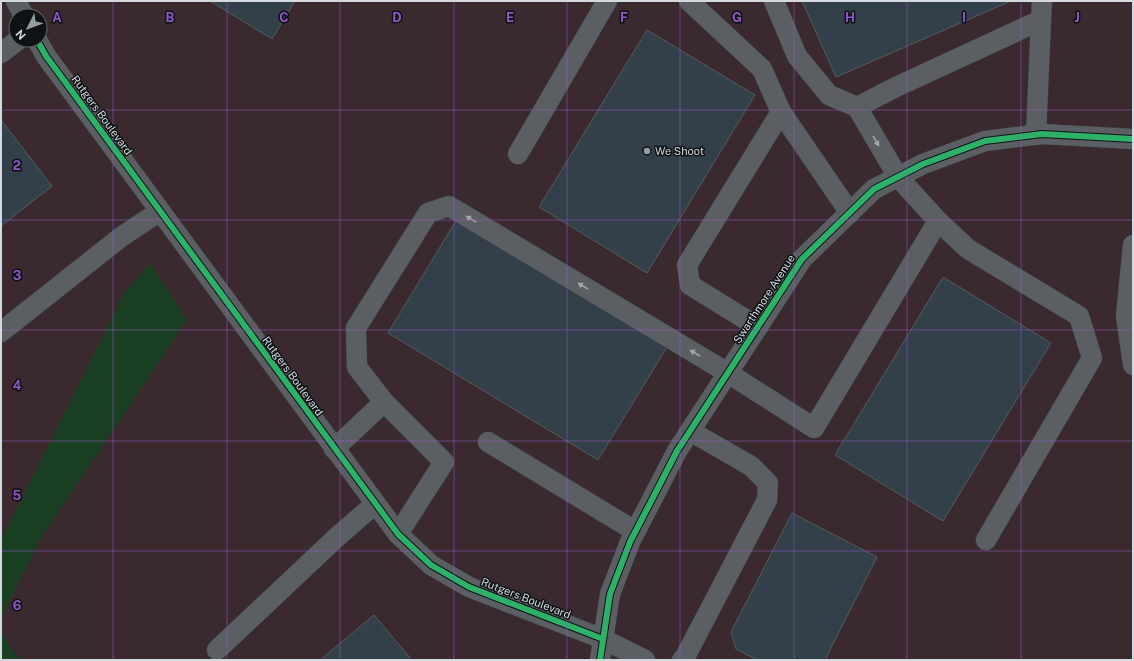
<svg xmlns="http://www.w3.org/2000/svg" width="1134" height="661" viewBox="0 0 1134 661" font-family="'Public Sans',sans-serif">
<rect width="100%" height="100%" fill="#24292e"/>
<path fill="#3a2a2f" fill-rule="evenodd" d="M1,1H1133V660H19L1,632ZM16,16H40V40H16Z"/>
<g fill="#1b3f23">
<path d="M150,263L187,320L40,540L1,618V541L123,295Z"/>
<path d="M1,632L19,660H1Z"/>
</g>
<g fill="#33404a" stroke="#565a5e">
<path d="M210,1H295L272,39Z"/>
<path d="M802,1H1011L836,77Z"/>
<path d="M647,30L755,95L647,273L539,207Z"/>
<path d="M1,120L52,186L1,226Z"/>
<path d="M457,219L667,347L598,460L388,333Z"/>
<path d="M943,277L1051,343L943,521L835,455Z"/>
<path d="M792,513L877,557L825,660H757L736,649L731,632Z"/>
<path d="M374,615L412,660H320Z"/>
</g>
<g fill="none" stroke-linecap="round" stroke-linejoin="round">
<g stroke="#41464a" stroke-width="21">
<g id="minor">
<path d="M16,1L24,16"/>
<path d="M689,1L762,69L781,112L850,213"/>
<path d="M774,1L797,56L829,95L857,107L898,177L938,221L968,249L1079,316L1092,358L986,540"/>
<path d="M37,40L46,56L398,534L431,565L469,587L603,639L645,660"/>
<path d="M1,53L18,40"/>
<path d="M857,107L896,87L1041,20L1042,1"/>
<path d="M1036,135L1041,20"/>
<path d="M518,154L607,1"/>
<path d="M1133,245L1126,316L1133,365"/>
<path d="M758,327L690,285L687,265L781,112"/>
<path d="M1,332L121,237L160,211"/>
<path d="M384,402L357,367L356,328L428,213L449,206L728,373L814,428L938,221"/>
<path d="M488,442L635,531"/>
<path d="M334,449L384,402L444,462L398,534"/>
<path d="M217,650L338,536L375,504"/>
<path d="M600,660L610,594L630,542L677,451L802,259L874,189L923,164L985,141L1042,134L1133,139"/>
<path d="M682,660L684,659L767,500L768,483L751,466L690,431"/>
</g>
</g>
<use href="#minor" stroke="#5b5f63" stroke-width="20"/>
<g stroke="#0e1215" stroke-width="8">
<g id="cycleway">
<path d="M37,40L46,56L398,534L431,565L469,587L603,639"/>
<path d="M600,660L610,594L630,542L677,451L802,259L874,189L923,164L985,141L1042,134L1133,139"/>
</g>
</g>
<use href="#cycleway" stroke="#2db169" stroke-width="6"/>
</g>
<defs><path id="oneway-solid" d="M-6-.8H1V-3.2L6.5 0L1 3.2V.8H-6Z"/></defs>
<g fill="#a3a8ad">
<use href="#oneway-solid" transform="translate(876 141) rotate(60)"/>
<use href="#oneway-solid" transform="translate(471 219) rotate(-149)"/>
<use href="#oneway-solid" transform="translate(583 286) rotate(-149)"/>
<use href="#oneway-solid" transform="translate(695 353) rotate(-149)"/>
</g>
<path fill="none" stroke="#9157c7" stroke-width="1" stroke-opacity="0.55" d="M113,1V660M227,1V660M340,1V660M454,1V660M567,1V660M680,1V660M794,1V660M907,1V660M1021,1V660M1,110H1133M1,220H1133M1,330H1133M1,441H1133M1,551H1133"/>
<circle fill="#969ba0" stroke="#0e1215" stroke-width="1.5" cx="647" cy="151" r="4"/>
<g text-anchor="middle" stroke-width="3" stroke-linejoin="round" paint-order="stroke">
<g font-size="11" fill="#d3d9de" stroke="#0e1215">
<text transform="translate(102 115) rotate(54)" y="4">Rutgers Boulevard</text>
<text transform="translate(764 299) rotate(-57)" y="4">Swarthmore Avenue</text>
<text transform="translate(293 376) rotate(54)" y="4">Rutgers Boulevard</text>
<text transform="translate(526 598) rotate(21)" y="4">Rutgers Boulevard</text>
</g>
<g font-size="11" fill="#d3d9de" stroke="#0e1215" text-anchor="start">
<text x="655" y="155">We Shoot</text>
</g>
</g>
<g font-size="13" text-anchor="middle" font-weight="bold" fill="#9157c7" stroke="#0e1215" stroke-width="3" stroke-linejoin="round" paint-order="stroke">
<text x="57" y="22">A</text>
<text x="170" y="22">B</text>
<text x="284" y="22">C</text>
<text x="397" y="22">D</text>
<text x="510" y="22">E</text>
<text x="624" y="22">F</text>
<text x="737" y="22">G</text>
<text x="850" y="22">H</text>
<text x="964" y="22">I</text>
<text x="1077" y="22">J</text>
<text x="17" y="170">2</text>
<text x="17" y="280">3</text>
<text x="17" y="390">4</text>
<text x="17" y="500">5</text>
<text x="17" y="610">6</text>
</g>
<rect width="1134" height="661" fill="none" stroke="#d3d9de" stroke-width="4"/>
<g transform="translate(28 28) rotate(228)"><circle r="19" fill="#0e1215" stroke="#5d6265"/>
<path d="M0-3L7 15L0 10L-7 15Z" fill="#969ba0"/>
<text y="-6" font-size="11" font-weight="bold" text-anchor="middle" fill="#d3d9de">N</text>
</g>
</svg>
